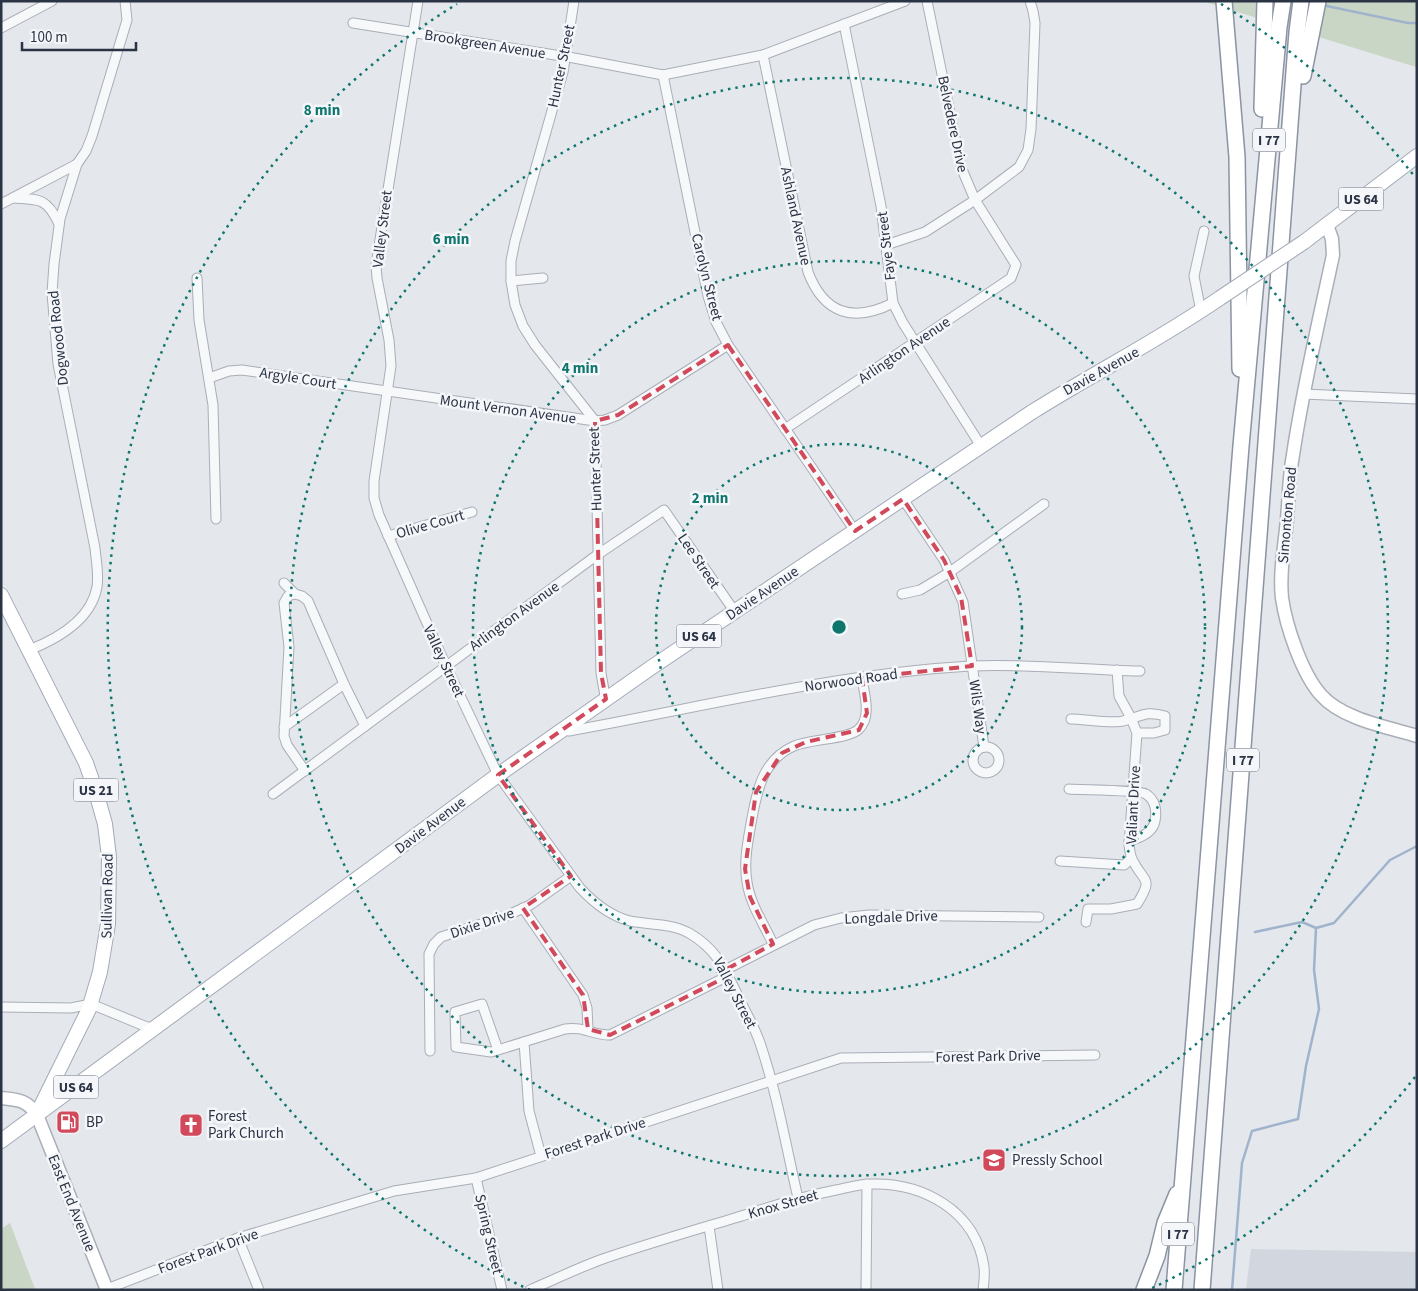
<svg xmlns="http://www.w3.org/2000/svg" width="1418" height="1291" viewBox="0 0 1418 1291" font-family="'Source Sans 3',sans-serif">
<rect width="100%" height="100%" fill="#e4e7ec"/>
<path fill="#d2d6de" d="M1251,1249L1417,1252V1290H1246Z"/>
<g fill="#c9d6c5">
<path d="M1202,1H1417V67H1416Z"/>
<path d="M10,1223L35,1289V1290H1V1229Z"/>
</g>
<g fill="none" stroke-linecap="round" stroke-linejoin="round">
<g stroke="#9fb4cc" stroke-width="2.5">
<path d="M1322,5L1408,23H1417"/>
<path d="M1255,932L1302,922L1316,928"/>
<path d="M1232,1290L1242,1163L1252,1131L1298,1119L1306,1066L1319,1009L1314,970L1316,928L1334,923L1390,860L1417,846"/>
</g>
<g stroke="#a9aeb7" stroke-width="11">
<g id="street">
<path d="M418,1L376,265L377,278L389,340L391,366L374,481V498L379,515L446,666L498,775L580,888C594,903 610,916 630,921C650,925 671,923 689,933C718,950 725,970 739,998C746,1013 755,1028 760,1043C777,1093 786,1146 798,1198"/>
<path d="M574,1L563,72L515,241L511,261V281L515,305L523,326L535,345L595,421L601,673L605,696L608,698"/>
<path d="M353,23L574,58L663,75L763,55L905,1"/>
<path d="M844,24L881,206L893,303L903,323L981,446"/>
<path d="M1,28L52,1"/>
<path d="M763,55L808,272C824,314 853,323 893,303"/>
<path d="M663,75L708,296L716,322L728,345L855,531"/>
<path d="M13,198C39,199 47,198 59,224"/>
<path d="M1,204L77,164"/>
<path d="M886,245L925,232L975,200L1019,167L1028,150L1031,129L1035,23L1033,11L1030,1"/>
<path d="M197,278L199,320L213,405L216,519"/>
<path d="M511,281L543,278"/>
<path d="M1201,312L1194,276L1204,231"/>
<path d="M209,378L229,371L242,370L595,421L605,420L618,415L728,345"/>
<path d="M1303,394L1417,399"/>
<path d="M785,429L1011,278L1016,265L975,200L961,167L927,1"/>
<path d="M903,499L944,560L963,602L984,747"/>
<path d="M388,536L472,512"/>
<path d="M284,583L295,594L302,596L308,601L344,684L365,726"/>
<path d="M295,594L288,596L284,603L289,647L284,736L287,745L305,771"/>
<path d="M902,594L920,590L950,572L1044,504"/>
<path d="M29,650C57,639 91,620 97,587C99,574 96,560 95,548L58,364L52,293L54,264L60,219L77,164L86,151L92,136L127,20L125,1"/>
<path d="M1071,719C1083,719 1113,724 1123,721C1141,717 1145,710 1165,716V730L1154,733H1137"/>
<path d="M284,727L344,684"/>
<path d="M566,728L569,731C702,707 834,674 970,666C1026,663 1084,670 1140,671"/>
<circle cx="986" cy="760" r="13"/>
<path d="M1069,789C1080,790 1140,790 1146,794C1155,800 1157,810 1155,821C1153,833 1140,838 1129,841"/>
<path d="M273,794L597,555L664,510L735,612"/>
<path d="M1060,861L1124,865L1131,859"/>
<path d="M523,908L583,995L587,1008L588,1029"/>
<path d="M1086,922L1088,909H1111L1137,904C1154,877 1144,883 1133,861C1130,856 1130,851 1129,845L1137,733L1131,718L1119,696L1117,670"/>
<path d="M773,944C764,924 750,904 747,882C744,864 747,846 750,829C756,796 760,761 794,746C810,739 850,739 859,729C872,716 864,694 862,678"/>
<path d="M725,970L814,925L841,918L869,915L1039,917"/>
<path d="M1,1007L71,1008L91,1004L147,1027H156"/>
<path d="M524,1042L529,1111L541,1156"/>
<path d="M498,1050L482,1004L455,1012L456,1047L491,1052L498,1050L565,1029C584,1026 592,1035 610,1035L728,976"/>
<path d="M430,1051L429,954L434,944L441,937L506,916L530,905L571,876"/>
<path d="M476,1178L502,1290"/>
<path d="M709,1226L718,1290"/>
<path d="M238,1238L259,1290"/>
<path d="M107,1289L238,1238L394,1191L476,1178L841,1058L1095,1055"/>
<path d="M530,1290C553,1280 576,1269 600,1260C649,1243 699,1229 748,1214C778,1204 806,1196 836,1190C847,1188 859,1184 870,1184C923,1182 976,1211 984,1267C985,1274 984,1282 983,1290"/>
<path d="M866,1290L867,1184"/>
</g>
</g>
<g stroke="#a9aeb7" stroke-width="15">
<g id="secondary">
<path d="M1327,225L1332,239L1333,255C1319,321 1303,387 1293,455C1289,476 1289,497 1287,519C1285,544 1279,572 1282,598C1286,626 1302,674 1321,695C1342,719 1387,727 1417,736"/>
<path d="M1,1098C19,1100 27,1100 37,1115L107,1290"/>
</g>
</g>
<g stroke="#a3abb8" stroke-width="16">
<g id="primary">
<path d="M1304,242L1417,156"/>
<path d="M1,595L86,763L96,792L105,824L109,857L108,924L100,972L89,1009L38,1112"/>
<path d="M1,1141L498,775L652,667L1032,412C1094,373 1159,340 1220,298"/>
</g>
</g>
<g stroke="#8b94a3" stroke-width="18">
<g id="highway">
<path d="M1224,1L1237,157L1240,369"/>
<path d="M1303,76L1318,1"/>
<path d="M1262,109L1265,1"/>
<path d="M1144,1290L1157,1256L1165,1223L1177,1194"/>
<path d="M1174,1290L1241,446L1279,27L1283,1"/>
<path d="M1202,1290L1297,32L1301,1"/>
</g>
</g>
<use href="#street" stroke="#f7f8fa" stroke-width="9"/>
<use href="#secondary" stroke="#fff" stroke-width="12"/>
<use href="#primary" stroke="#fff" stroke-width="14"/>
<use href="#highway" stroke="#fff" stroke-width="15"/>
<g stroke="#a3abb8" stroke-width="16" stroke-linecap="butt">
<path id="primary-bridge" d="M1220,298L1304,242"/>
</g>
<use href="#primary-bridge" stroke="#fff" stroke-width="14"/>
</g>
<path fill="none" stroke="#d1495b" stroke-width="4" stroke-dasharray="10 6" stroke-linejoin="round" d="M728,345L855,531L903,499L944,560L961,597L972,666L862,678L867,713L859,730L806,742L782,753L756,792L745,869L750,897L773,944L725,970L728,976L610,1035L588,1029L583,995L523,908L571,876L498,775L606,699L601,673L595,421L618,415Z"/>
<g fill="none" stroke="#0f766e" stroke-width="2.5" stroke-dasharray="2.5 5">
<circle cx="839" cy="627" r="183"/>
<circle cx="839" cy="627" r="366"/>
<circle cx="839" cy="627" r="549"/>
<path d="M1415 1077A731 731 0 0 1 1148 1290M530 1290A731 731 0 0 1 457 4M1221 4A731 731 0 0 1 1415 177"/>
</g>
<defs>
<g id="fuel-square" transform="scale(1.25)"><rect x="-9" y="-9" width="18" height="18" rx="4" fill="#d1495b" stroke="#f4f6f9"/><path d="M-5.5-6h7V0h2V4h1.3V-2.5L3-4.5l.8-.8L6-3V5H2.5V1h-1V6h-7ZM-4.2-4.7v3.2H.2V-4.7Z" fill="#fff"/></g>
<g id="church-square" transform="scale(1.25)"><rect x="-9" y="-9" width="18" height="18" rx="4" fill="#d1495b" stroke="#f4f6f9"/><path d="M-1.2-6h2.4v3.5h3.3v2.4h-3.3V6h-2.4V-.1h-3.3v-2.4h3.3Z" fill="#fff"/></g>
<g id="school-square" transform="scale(1.25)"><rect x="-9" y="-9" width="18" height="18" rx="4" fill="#d1495b" stroke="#f4f6f9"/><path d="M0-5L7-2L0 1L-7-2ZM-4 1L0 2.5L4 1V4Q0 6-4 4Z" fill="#fff"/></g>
</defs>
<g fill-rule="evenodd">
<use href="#fuel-square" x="68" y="1122"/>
<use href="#church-square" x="191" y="1125"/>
<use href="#school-square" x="994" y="1160"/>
</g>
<g text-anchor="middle" stroke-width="5" stroke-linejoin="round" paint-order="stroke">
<g fill="#f4f6f9" stroke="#676e7b" stroke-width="1">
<rect x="1253" y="128.5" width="32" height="23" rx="4"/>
<rect x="1338.5" y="187.5" width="45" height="23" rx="4"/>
<rect x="676.5" y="624.5" width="45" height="23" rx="4"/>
<rect x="1227" y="748.5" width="32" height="23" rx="4"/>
<rect x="73.5" y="778.5" width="45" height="23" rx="4"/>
<rect x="53.5" y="1075.5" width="45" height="23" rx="4"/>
<rect x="1162" y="1222.5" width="32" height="23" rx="4"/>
</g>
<g font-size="14" font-weight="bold" fill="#2b3445">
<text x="1269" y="145">I 77</text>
<text x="1361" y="204">US 64</text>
<text x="699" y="641">US 64</text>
<text x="1243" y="765">I 77</text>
<text x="96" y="795">US 21</text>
<text x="76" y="1092">US 64</text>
<text x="1178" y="1239">I 77</text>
</g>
<g font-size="15" fill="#2b3445" stroke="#f4f6f9">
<text transform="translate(485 44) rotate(9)" y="5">Brookgreen Avenue</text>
<text transform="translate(561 66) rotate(-78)" y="5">Hunter Street</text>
<text transform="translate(953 124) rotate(78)" y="5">Belvedere Drive</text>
<text transform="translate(796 216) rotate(78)" y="5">Ashland Avenue</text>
<text transform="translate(382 229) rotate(-83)" y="5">Valley Street</text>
<text transform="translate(886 246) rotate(-97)" y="5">Faye Street</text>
<text transform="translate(707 277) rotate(76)" y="5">Carolyn Street</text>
<text transform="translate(58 338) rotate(-96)" y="5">Dogwood Road</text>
<text transform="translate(904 350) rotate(-34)" y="5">Arlington Avenue</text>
<text transform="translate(1101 371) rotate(-29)" y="5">Davie Avenue</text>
<text transform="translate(298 378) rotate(9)" y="5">Argyle Court</text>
<text transform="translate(508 409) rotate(8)" y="5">Mount Vernon Avenue</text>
<text transform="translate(595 469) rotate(-92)" y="5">Hunter Street</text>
<text transform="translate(1287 515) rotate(-85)" y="5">Simonton Road</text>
<text transform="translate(430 524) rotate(-16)" y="5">Olive Court</text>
<text transform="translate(699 561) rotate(56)" y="5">Lee Street</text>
<text transform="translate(762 593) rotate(-34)" y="5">Davie Avenue</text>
<text transform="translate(514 616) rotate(-36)" y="5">Arlington Avenue</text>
<text transform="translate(444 661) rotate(65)" y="5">Valley Street</text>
<text transform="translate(851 680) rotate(-8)" y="5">Norwood Road</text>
<text transform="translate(978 707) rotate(82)" y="5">Wils Way</text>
<text transform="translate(1133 805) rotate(-87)" y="5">Valiant Drive</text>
<text transform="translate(430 825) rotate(-37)" y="5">Davie Avenue</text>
<text transform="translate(107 896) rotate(-89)" y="5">Sullivan Road</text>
<text transform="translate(891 917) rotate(-2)" y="5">Longdale Drive</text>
<text transform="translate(482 923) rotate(-19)" y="5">Dixie Drive</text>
<text transform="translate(735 993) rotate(63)" y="5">Valley Street</text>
<text transform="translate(988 1056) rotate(-1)" y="5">Forest Park Drive</text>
<text transform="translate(595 1138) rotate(-18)" y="5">Forest Park Drive</text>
<text transform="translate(72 1203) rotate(68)" y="5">East End Avenue</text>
<text transform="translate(783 1204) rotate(-16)" y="5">Knox Street</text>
<text transform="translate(489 1234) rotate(77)" y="5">Spring Street</text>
<text transform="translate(208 1251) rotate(-20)" y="5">Forest Park Drive</text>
</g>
<g font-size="15" fill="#2b3445" stroke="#f4f6f9" text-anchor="start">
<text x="208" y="1121">Forest<tspan x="208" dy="17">Park Church</tspan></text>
<text x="86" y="1127">BP</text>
<text x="1012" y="1165">Pressly School</text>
</g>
</g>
<circle cx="839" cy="627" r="8" fill="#0f766e" stroke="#f4f6f9" stroke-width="2.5"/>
<g font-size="15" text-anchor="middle" font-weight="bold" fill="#0f766e" stroke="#f4f6f9" stroke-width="5" stroke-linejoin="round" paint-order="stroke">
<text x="322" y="115">8 min</text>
<text x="451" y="244">6 min</text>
<text x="580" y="373">4 min</text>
<text x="710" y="503">2 min</text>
</g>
<rect width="1418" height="1291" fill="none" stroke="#2b3445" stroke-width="5"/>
<path d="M22 42v8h114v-8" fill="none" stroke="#2b3445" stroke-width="2.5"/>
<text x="30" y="42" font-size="15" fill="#2b3445" stroke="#f4f6f9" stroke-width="4" paint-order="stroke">100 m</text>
</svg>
